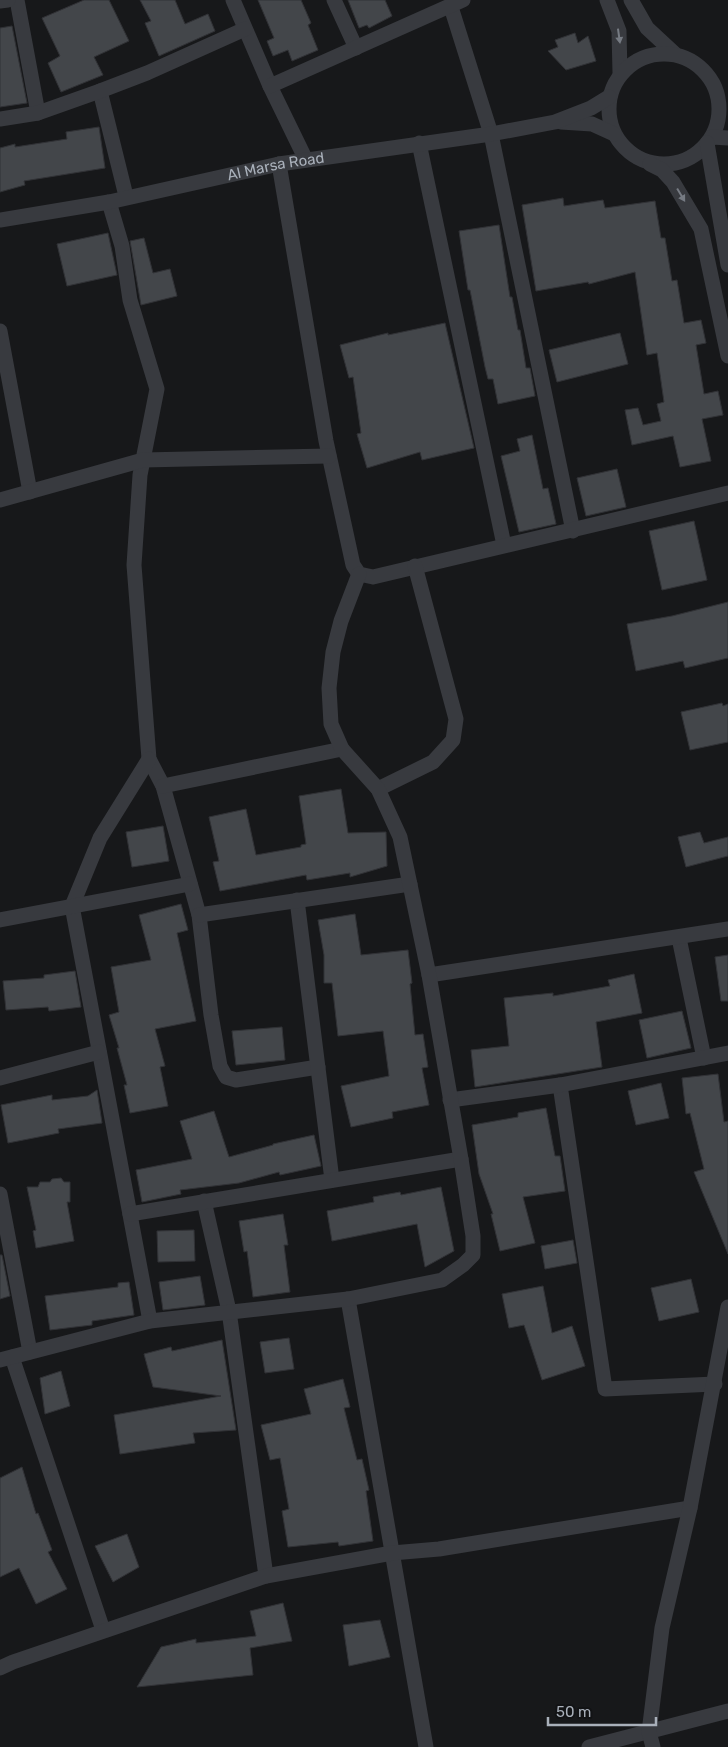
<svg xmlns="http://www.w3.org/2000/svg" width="728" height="1747" viewBox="0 0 728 1747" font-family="Rubik,sans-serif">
<rect width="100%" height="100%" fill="#17181a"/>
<g fill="#43464a" stroke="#313236">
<path d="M84,0H109L129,41L94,57L103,75L61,92L48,63L60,56L42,18Z"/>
<path d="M140,0H175L185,24L208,14L215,31L159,56L145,23L151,21Z"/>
<path d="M258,0H301L311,23L308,25L318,50L292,61L288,50L273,56L267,41L274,38Z"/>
<path d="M348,0H385L392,16L369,28L367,25L359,28Z"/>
<path d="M12,26L27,103L0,107V28Z"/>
<path d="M575,33L578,43L588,36L596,61L566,70L548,51L558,47L555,40Z"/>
<path d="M99,127L105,168L24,181L25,185L0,192V148L15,144V147L67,139L66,132Z"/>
<path d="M563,198L564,206L603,200L605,208L655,201L661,238H665L672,281L677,280L684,323L701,320L706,343L696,345L704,394L718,391L723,415L702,419L711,461L680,467L673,436L632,445L625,410L638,408L643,425L661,421L657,404L664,402L657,353L647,355L635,272L589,284L588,282L536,291L522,205Z"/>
<path d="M499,225L510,297H512L518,330H520L526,368H530L535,396L498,404L493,379H488L485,367L470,290H468L459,231Z"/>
<path d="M108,233L117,275L67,286L57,244Z"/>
<path d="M144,238L153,273L170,269L177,296L141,305L130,241Z"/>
<path d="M445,323L474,448L422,460L420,452L367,468L357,434L361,433L353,377L349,378L340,345L388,333V335Z"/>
<path d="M620,333L628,364L557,382L549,350Z"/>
<path d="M532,435L543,489L548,488L556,524L519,532L501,456L520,451L517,439Z"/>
<path d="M617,469L626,507L586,516L577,478Z"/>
<path d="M694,521L707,580L662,590L649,531Z"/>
<path d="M728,602V658L685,668L683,661L636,671L627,624L672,616Z"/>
<path d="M722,703L723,706L728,704V742L690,750L681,712Z"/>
<path d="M341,789L348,833L386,832L387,866L350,877V873L307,880L306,875L220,891L213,862L219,861L209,817L246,809L256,855L301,847V845L306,844L299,796Z"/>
<path d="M163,826L169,861L132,867L126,832Z"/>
<path d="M700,832L704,843L728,837V856L686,867L678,837Z"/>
<path d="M181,904L188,930L177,933L196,1021L155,1029L165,1066L160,1067L168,1106L130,1113L124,1085H127L117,1048H119L109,1015L119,1012L111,967L151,960L139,915Z"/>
<path d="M355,914L361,955L408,950L412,983L410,984L415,1035L423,1034L428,1067L422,1068L429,1105L392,1112L393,1118L351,1127L341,1086L389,1076L383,1031L338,1036L332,983H324V955L318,920Z"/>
<path d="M728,955V1001H721L715,957Z"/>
<path d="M75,971L81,1007L49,1011L48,1007L6,1010L3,981L44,978V975Z"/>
<path d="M634,974L642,1013L596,1022L602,1067L475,1087L471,1050L509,1046L504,998L553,993V996L610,986L608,980Z"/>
<path d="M682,1011L691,1048L647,1058L639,1020Z"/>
<path d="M282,1027L285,1060L236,1065L232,1031Z"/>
<path d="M718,1074L724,1122L728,1121V1254L694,1172L704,1169L690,1113L686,1114L682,1078Z"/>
<path d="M661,1083L669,1118L636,1125L628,1091Z"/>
<path d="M97,1090L102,1123L58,1129L59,1133L8,1143L1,1105L52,1095V1100L88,1096Z"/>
<path d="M546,1108L555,1156H560L565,1191L523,1197L535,1243L500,1251L491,1214H493L479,1174L472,1125L518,1117V1113Z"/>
<path d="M214,1111L229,1157L273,1145V1144L314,1135L321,1166L280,1175L279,1172L239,1183L180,1190L181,1194L142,1202L136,1170L192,1159L180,1121Z"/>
<path d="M61,1178L64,1182H70V1202H67L74,1241L36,1248L33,1231L36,1230L27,1187H38L40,1182H50L52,1179Z"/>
<path d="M441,1187L454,1251L425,1267L417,1224L332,1241L327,1211L374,1202L373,1197L400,1192L401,1195Z"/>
<path d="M283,1214L288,1245H284L290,1292L253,1297L247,1251L244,1252L239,1221Z"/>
<path d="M194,1230L195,1261L158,1262L157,1231Z"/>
<path d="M573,1240L577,1263L545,1269L541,1246Z"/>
<path d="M0,1255H2L10,1296L0,1299Z"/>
<path d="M200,1276L205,1305L163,1310L159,1282Z"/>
<path d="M691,1279L699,1312L659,1321L651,1288Z"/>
<path d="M129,1282L134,1315L92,1321V1325L50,1330L45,1296L118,1287V1283Z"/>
<path d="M543,1286L552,1333L572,1326L585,1366L542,1380L524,1325L509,1328L502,1294Z"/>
<path d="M289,1338L294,1369L265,1373L260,1342Z"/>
<path d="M222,1340L236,1430L193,1433L195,1443L120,1454L114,1415L221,1396L153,1387L144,1354L171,1347L172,1351Z"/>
<path d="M61,1371L70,1406L45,1414L40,1378Z"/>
<path d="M343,1379L350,1407L344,1408L357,1460L362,1459L369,1490L366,1491L373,1541L339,1546L338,1542L288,1547L282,1511L289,1509L280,1458L270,1460L261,1425L311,1414L304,1389Z"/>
<path d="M22,1467L36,1514L38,1513L52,1550L48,1552L67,1589L36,1604L19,1568L0,1577V1478Z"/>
<path d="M127,1534L139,1567L113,1582L95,1546Z"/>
<path d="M283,1603L292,1641L250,1648L253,1675L137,1687L161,1647L196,1639V1643L256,1636L250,1611Z"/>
<path d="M380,1620L390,1657L349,1666L343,1625Z"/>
</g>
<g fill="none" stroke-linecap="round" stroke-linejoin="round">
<g stroke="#383a3f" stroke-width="15">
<path d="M17,0L38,113"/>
<path d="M233,0L270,86L306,160"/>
<path d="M334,0L356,48"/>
<path d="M607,0L619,31L620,73"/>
<path d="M631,0L647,28L675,54"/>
<path d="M0,1L8,0"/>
<path d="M451,7L491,134L573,531"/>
<circle cx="664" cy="109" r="55"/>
<path d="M270,86L463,0"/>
<path d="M100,91L126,196"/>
<path d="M0,119L38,113L100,91L147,73L245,29"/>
<path d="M561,122L592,124L614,134"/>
<path d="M712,137L728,138"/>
<path d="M419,143L504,545"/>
<path d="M707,143L728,265"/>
<path d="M279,164L326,441L353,565L359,574L373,577L728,493"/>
<path d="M650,164L662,170L673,182L701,229L728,356"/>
<path d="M109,202L122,246L130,300L157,389L140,475L134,565L149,759L163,786L199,915L211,1015L220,1066L226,1077L236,1080L318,1067"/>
<path id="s1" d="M0,220L109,202L279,164L491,134L555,122L591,108L609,97"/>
<path d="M0,331L30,492"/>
<path d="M0,500L143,460L329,456"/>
<path d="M149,759L100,838L72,906L150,1321"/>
<path d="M163,786L342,749"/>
<path d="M378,789L433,762L453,740L456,719L415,566"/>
<path d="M297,900L332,1180"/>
<path d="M199,915L410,884"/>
<path d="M0,920L190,884"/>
<path d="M679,938L704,1058"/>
<path d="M429,975L728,929"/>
<path d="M0,1078L99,1052"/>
<path d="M560,1085L605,1389L715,1384"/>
<path d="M450,1100L560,1085L728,1053"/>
<path d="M0,1194L30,1352"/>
<path d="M204,1201L229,1311L266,1576"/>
<path d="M130,1214L461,1159"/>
<path d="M348,1299L426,1747"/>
<path d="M12,1357L103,1630"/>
<path d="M0,1360L150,1321L348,1299L442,1280L463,1265L473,1255V1236L461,1159L429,975L400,837L378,789L342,749L331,724L329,688L333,652L341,621L359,574"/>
<path d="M0,1668L13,1662L266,1576L392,1553L439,1549L690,1508"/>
<path d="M589,1747L728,1711"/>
<path d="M653,1747L649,1732L662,1628L690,1508L728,1307"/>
</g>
</g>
<defs><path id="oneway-solid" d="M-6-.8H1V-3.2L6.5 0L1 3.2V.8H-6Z" transform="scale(1.25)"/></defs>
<g fill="#767b83">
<use href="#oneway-solid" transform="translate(619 36) rotate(82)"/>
<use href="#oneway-solid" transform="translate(681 195) rotate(59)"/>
</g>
<g text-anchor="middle" stroke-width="5" stroke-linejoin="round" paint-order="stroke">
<g font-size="15" fill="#a9b0ba" stroke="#121315">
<text dy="5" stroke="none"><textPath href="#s1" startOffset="281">Al Marsa Road</textPath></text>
</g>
</g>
<path d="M548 1717v8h108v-8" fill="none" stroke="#a9b0ba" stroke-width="2.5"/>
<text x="556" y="1717" font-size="15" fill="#a9b0ba" stroke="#121315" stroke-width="4" paint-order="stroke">50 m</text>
</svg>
